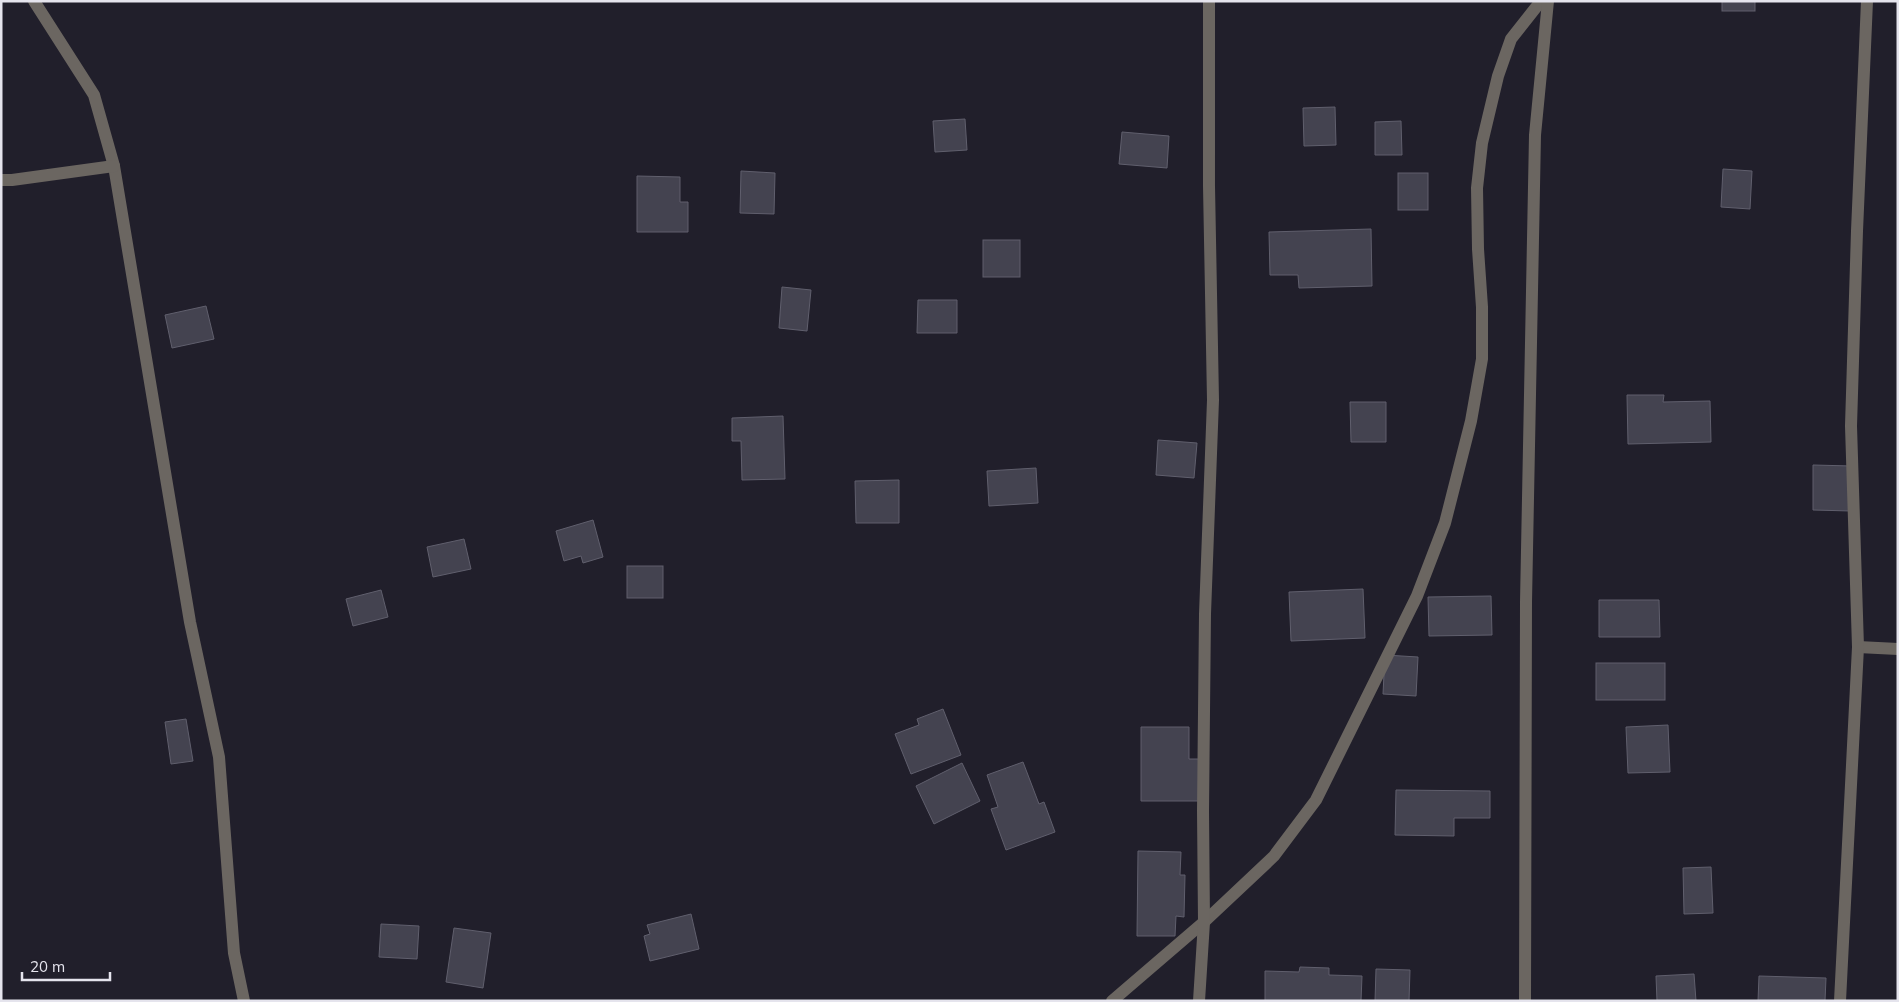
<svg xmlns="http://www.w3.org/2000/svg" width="1899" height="1002" viewBox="0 0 1899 1002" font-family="Mulish,sans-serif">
<rect width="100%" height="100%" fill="#211f2b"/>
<g fill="#444350" stroke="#605f6d">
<rect x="1722" y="1" width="33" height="10"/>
<path d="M1335,107L1336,145L1304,146L1303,108Z"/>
<path d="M965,119L967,150L935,152L933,121Z"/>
<path d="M1401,121L1402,155H1375V122Z"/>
<path d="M1122,132L1169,136L1167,168L1119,164Z"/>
<path d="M1723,169L1752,171L1750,209L1721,207Z"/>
<path d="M741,171L775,173L774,214L740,213Z"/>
<rect x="1398" y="173" width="30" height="37"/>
<path d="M637,176L680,177V202H688V232H637Z"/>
<path d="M1371,229L1372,286L1299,288L1298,275H1270L1269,232Z"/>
<rect x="983" y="240" width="37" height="37"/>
<path d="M782,287L811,290L807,331L779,328Z"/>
<path d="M918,300H957V333H917Z"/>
<path d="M206,306L214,339L172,348L165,315Z"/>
<path d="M1627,395H1664L1663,402L1710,401L1711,442L1628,444Z"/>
<path d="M1350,402H1386V442H1351Z"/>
<path d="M783,416L785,479L742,480L741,441H732V418Z"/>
<path d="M1158,440L1197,443L1194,478L1156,475Z"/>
<path d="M1813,465L1852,466L1851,511L1813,510Z"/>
<path d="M1036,468L1038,503L989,506L987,471Z"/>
<path d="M899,480V523H856L855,481Z"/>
<path d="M593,520L603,557L583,563L581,556L564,561L556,531Z"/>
<path d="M464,539L471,569L433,577L427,547Z"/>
<rect x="627" y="566" width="36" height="32"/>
<path d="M1363,589L1365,638L1291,641L1289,592Z"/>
<path d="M381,590L388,617L353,626L346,599Z"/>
<path d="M1491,596L1492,635L1429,636L1428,597Z"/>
<path d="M1599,600H1659L1660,637H1599Z"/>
<path d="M1385,655L1418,657L1416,696L1383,694Z"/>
<rect x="1596" y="663" width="69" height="37"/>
<path d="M943,709L961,755L911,774L895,734L919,725L917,719Z"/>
<path d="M186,719L193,761L171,764L165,722Z"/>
<path d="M1668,725L1670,772L1628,773L1626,727Z"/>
<path d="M1141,727H1189V759H1199L1200,801H1141Z"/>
<path d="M1023,762L1039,804L1044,802L1055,832L1006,850L991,809L998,807L987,775Z"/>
<path d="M962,763L980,801L934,824L916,786Z"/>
<path d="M1396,790L1490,791V818H1454V836L1395,835Z"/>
<path d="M1138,851L1181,852L1180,875H1185L1184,917L1176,916L1175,936H1137Z"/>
<path d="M1711,867L1713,913L1684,914L1683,868Z"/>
<path d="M691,914L699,949L650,961L644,936L650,934L647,925Z"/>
<path d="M381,924L419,926L417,959L379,957Z"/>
<path d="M454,928L491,933L483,988L446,982Z"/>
<path d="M1300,967L1329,968V975L1362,976L1361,1001H1265V971L1299,972Z"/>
<path d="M1376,969L1410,970L1409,1001H1375Z"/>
<path d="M1694,974L1696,1001H1657L1656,976Z"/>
<path d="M1759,976L1826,978L1825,1001H1758Z"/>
</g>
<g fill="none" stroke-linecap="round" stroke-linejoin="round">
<g stroke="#6b6661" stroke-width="12">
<path d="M34,1L94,95L114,166L190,622L219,757L234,953L244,1001"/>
<path d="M1,180H12L114,166"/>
<path d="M1858,647L1898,649"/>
<path d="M1112,1001L1204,922L1274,856L1316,800L1417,596L1445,523L1471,421L1482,359V307L1478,249L1477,188L1482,143L1498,76L1511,39L1541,1"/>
<path d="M1199,1001L1204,922L1203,811L1205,614L1213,400L1209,186V1"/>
<path d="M1525,1001L1526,602L1535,135L1548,1"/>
<path d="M1840,1001L1858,647L1851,426L1857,231L1867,1"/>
</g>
</g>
<rect width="1899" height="1002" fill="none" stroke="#e5e4ed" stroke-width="5"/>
<path d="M22 972v8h88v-8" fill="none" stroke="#e5e4ed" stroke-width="2.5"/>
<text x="30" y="972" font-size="15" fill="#e5e4ed" stroke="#211f2b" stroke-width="4" paint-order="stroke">20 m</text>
</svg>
